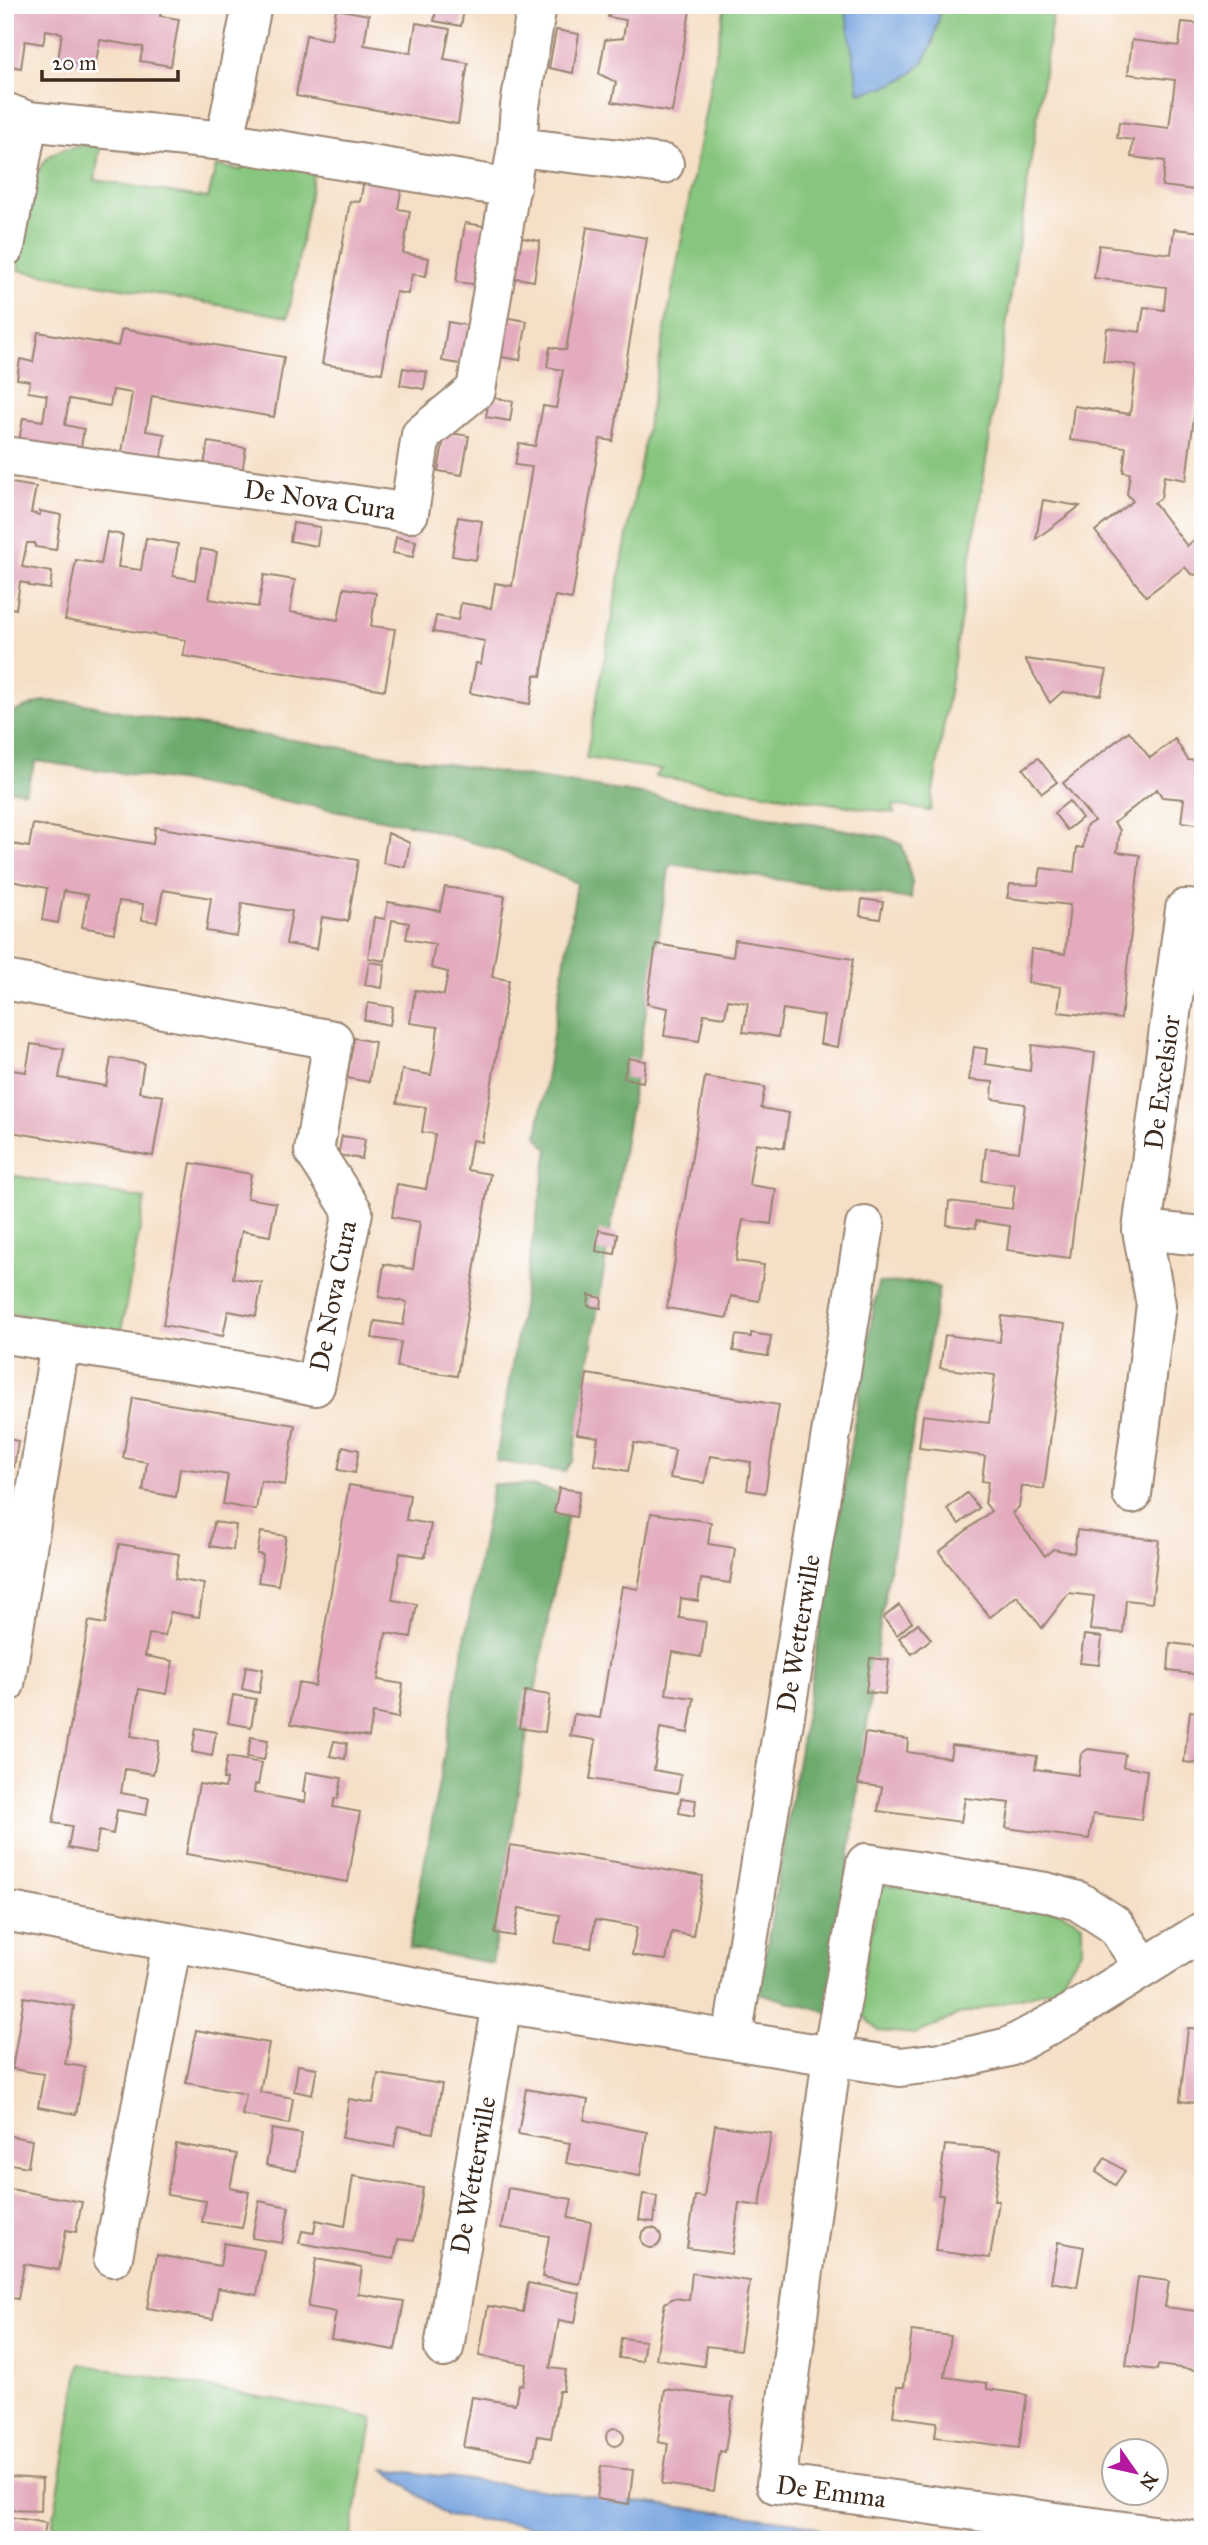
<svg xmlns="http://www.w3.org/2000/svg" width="1208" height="2545" viewBox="0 0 1208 2545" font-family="'IM FELL Great Primer',serif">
<rect width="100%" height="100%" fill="#fff"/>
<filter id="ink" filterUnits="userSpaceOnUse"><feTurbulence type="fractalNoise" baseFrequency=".0143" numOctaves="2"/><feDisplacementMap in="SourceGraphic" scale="14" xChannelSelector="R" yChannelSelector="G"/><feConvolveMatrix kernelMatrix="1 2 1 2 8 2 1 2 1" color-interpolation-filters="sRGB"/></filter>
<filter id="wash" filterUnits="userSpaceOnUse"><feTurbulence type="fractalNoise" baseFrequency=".00686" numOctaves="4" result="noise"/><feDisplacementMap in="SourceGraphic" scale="28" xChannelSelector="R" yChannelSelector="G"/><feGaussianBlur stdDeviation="1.57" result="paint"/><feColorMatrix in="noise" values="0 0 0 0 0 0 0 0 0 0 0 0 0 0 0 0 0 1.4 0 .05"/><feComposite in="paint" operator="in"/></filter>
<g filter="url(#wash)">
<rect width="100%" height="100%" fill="#f5dfc6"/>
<g fill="#87c67e" stroke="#61784e" stroke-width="2">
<path d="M725,5H1054L987,455L930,811L893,805L894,813L655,776L662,770L586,758Z"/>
<path d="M86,145L100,147L95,180L208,198L216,166L242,170L244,160L314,171L288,317L18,270C23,241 26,175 50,156C60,148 73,147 86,145Z"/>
<path d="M5,1174L145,1199L120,1337L92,1334L93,1327L5,1312Z"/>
<path d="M880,1884L1059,1911L1082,1924V1949L1057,1988L959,2015L916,2034L878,2031L857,2009Z"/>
<path d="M80,2364L373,2418L350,2540H50Z"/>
</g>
<g fill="#6dab6d" stroke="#546a46" stroke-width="2">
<path d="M44,701L80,703L158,719L647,795L886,837L902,845L912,882L911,899L670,864L573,1460L565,1472L496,1461L548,1150L537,1136L577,883L504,852L418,826L184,782L36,761L25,792L5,789V717L16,711Z"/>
<path d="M924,1282L939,1288L882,1611L829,2013L759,1993L878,1283Z"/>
<path d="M493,1484L534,1486L567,1495L569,1508L525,1747L492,1963L409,1948Z"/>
</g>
<g fill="#75a3de" stroke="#58667e" stroke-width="2">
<path d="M843,5H940C934,63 916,83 859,93L846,12Z"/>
<path d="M384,2469L797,2522L840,2536L873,2540H659L447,2516Z"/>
</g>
<g id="blocks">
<g fill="#e3abbd">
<path d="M5,5H162L160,16L179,19L171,66L140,61L143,47L100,40L95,67L58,60L62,33L46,30L43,44L25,41L21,68L5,65Z"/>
<path d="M437,5H465L461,26L434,21Z"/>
<path d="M610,5H691L672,112L612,102L616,82L599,74L605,40L623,38L626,20L608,17Z"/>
<path d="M336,9L369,15L364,45L411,53L416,23L450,29L444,59L468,63L458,124L296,96L306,35L331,40Z"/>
<path d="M1182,22L1203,24V191L1162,186L1165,161L1131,157L1133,140L1117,138L1119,122L1169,128L1175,80L1128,74L1132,40L1179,46Z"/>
<path d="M556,30L579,34L573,73L549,68Z"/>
<path d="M364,180L402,186L398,209L410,211L403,253L429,258L426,276L412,274L408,294L396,292L382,373L322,364L350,201L360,202Z"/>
<path d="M465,223L490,227L480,285L456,282Z"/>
<path d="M587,227L647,238L613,441L600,439L572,599L555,596L541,676L535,675L530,704L470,693L476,663L481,664L485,641L433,632L436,616L458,620L461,603L491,608L495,583L512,586L532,467L515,465L519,443L535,446L543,406L556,408L563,370L547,367L550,347L566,350Z"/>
<path d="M1174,229L1203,232V346L1186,480L1164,476L1161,498L1154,503L1187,546L1194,540L1203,541V576L1191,574L1185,567L1146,596L1095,531L1133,501L1127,494L1130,473L1123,472L1126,447L1070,440L1074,406L1130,414L1136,365L1103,361L1107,328L1140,332L1144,307L1164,310L1166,287L1094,278L1099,245L1171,254Z"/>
<path d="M517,237L540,241L534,281L510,277Z"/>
<path d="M503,317L527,321L520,360L496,356Z"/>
<path d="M448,322L473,326L465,365L442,361Z"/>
<path d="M122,329L284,357L274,417L152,396L146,431L165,434L161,458L122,452L132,393L113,390L110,406L69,399L65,425L84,429L80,453L19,442L23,418L43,421L47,395L28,392L30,381L17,379L20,359L33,362L38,332L118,346Z"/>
<path d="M403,368L427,372L424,389L400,385Z"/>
<path d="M489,397L513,401L510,421L486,417Z"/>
<path d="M445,432L469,436L462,475L438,471Z"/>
<path d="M208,442L246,448L242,472L204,465Z"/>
<path d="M5,482L36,487L31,513L40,515V511L61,515L56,550L35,547V543H27L22,567L52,572L50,589L29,586V584L20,582L16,609L5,607Z"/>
<path d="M1043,500L1080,506L1036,539Z"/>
<path d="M458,517L482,521L476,560L452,556Z"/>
<path d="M293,523L320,527L317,546L290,541Z"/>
<path d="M107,532L123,535L118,567L141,570L146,538L178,544L173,576L195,580L201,549L217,552L209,599L258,607L264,575L295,580L290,612L338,620L344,588L376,593L371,626L395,629L385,690L183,656L186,640L65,620L76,560L101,564Z"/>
<path d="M396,537L416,541L413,557L393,553Z"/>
<path d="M1025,659L1107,670L1101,695L1062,692L1050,703Z"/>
<path d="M1129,731L1150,758L1175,739L1188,760L1203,761V825L1181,822L1184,799L1162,797L1157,789L1114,823L1120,830L1117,852L1140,855L1121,1019L1058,1012L1061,987L1028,983L1031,949L1065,954L1070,905L1007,898L1010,884L1038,885L1041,868L1074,872L1077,847L1083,848L1086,826L1094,821L1063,783Z"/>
<path d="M1038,758L1057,782L1042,793L1023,769Z"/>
<path d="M1069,801L1082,818L1067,830L1054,813Z"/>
<path d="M33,824L153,844L155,827L358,860L348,921L322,917L317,949L286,944L292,911L242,903L237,936L206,931L211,898L163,890L157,922L142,920L143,904L119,901L114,933L82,927L88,895L64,891L58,923L42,920L47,888L6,880L12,844L29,847Z"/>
<path d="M388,833L410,843L405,867L383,863Z"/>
<path d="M445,887L505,896L492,977L509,980L482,1142L472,1140L467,1170L490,1174L457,1376L397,1367L401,1342L372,1338L375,1321L403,1325L407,1302L379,1297L384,1264L413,1269L420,1222L392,1217L397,1184L426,1189L435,1134L422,1132L426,1107L397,1103L402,1070L431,1075L435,1051L438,1027L410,1023L415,990L444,995L448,972L431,968L435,944L406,939L409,923L392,920L385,961L368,958L374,917L385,919L388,902L440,911Z"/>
<path d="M862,899L883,902L880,919L860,916Z"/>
<path d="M735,940L853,959L838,1047L820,1044L824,1016L783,1009L778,1037L761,1034L743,1032L748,1003L728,1000L725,1017L704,1014L699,1041L664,1036L668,1008L647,1004L656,944L733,957Z"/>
<path d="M369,962L385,964L382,988L365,985Z"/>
<path d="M368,1003L393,1007L390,1025L364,1020Z"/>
<path d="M354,1038L375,1042L369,1082L347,1078Z"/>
<path d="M31,1044L64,1049L59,1078L106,1086L111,1058L144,1063L139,1092L163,1096L153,1156L5,1131V1069L26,1072Z"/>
<path d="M1032,1045L1095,1053L1070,1258L1007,1250L1010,1226L976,1221V1228L947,1225L949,1201L1012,1209L1015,1185L982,1181L986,1148L1019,1152L1025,1104L992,1099L993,1082L969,1080L974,1047L987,1049L985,1064L1030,1071Z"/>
<path d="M628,1058L646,1061L643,1082L624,1078Z"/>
<path d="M705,1077L765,1087L761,1108L789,1113L784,1148L756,1143L752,1164L749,1185L776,1189L771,1224L743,1220L739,1240L736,1261L764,1265L759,1301L731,1296L727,1318L667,1308Z"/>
<path d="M342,1136L365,1139L362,1159L338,1155Z"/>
<path d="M191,1163L251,1174L247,1198L276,1203L270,1236L242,1231L237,1254L233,1278L262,1283L256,1316L228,1311L223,1336L163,1325Z"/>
<path d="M599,1230L618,1234L615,1254L596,1251Z"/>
<path d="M589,1295L602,1298L601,1308L588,1306Z"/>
<path d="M1002,1316L1065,1324L1044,1489L1022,1486L1019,1507L1012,1513L1045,1556L1053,1549L1074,1553L1077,1530L1159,1540L1152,1603L1126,1600L1123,1633L1090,1630L1094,1596L1069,1593L1042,1628L1017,1596L990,1617L939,1552L991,1511L985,1503L988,1482L982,1481L985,1456L919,1448L923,1415L989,1423L995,1375L940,1368L945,1335L1000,1342Z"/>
<path d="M751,1333L771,1336L768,1356L733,1351L736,1335L751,1337Z"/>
<path d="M587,1374L779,1405L765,1493L747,1490L751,1462L710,1456L705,1483L670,1478L675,1450L654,1446L634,1443L628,1471L594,1465L598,1437L577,1434Z"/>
<path d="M133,1398L295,1425L285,1485L261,1481L256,1510L223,1504L228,1475L204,1471L180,1468L176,1497L143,1491L147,1462L123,1458Z"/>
<path d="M5,1434H8V1439L18,1441L14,1467L5,1465Z"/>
<path d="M343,1446L359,1450L355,1473L338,1470Z"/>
<path d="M349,1485L410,1495L406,1520L431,1524L425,1557L400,1553L392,1600L417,1604L411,1637L386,1633L382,1657L378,1680L403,1684L398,1718L373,1713L369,1737L291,1724L298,1683L315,1686Z"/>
<path d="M559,1488L580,1491L576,1517L554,1513Z"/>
<path d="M967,1493L979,1508L959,1524L947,1509Z"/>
<path d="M651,1513L711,1522L708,1544L735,1548L730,1583L701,1579L698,1601L681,1598L679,1618L706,1622L701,1657L673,1652L669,1673L666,1694L694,1698L688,1733L660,1728L654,1770L681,1775L678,1793L590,1779L596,1740L570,1736L574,1714L600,1718L622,1586L638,1589Z"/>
<path d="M214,1522L236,1525L233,1550L210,1546Z"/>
<path d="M261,1532L286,1536L278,1585L258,1582L263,1555L257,1554Z"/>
<path d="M119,1544L179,1554L175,1579L204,1584L199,1617L170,1612L165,1636L149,1634L145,1656L173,1661L170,1677L167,1694L139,1689L131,1736L159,1741L157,1757L153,1774L125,1769L121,1793L149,1798L146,1815L117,1810L113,1834L99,1831L95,1853L68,1848L72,1826L53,1823L89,1621L105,1624Z"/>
<path d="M899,1605L912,1622L897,1635L883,1618Z"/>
<path d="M918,1623L931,1639L912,1654L899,1638Z"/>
<path d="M1084,1635L1102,1637L1099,1665L1080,1663Z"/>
<path d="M1170,1643L1203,1647L1202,1675L1168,1671Z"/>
<path d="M870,1658L889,1660L885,1694L866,1692Z"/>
<path d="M246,1666L263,1669L259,1693L242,1689Z"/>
<path d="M525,1691L550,1695L545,1732L519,1728Z"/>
<path d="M233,1695L256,1699L251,1727L228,1723Z"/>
<path d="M1190,1711L1203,1713V1764L1184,1762Z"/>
<path d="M196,1728L216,1732L212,1756L192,1752Z"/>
<path d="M865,1733L908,1739L907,1752L950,1758L952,1745L994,1750L1037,1756L1035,1769L1078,1775L1081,1754L1088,1749L1125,1754L1123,1767L1147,1770L1141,1820L1093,1814L1089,1839L1006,1828L1010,1803L965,1798L961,1822L878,1811L882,1787L858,1784Z"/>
<path d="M251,1737L268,1740L264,1760L247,1757Z"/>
<path d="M334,1741L347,1743L345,1759L330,1756Z"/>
<path d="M227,1757L262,1763L258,1785L255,1784L254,1793L305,1802L306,1793L303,1792L306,1772L342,1778L338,1799L335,1798L333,1807L360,1812L348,1882L186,1854L199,1784L225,1788L227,1779H223Z"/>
<path d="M681,1798L696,1800L694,1816L679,1813Z"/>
<path d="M510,1845L703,1876L693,1936L672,1932L666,1960L649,1958L632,1955L637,1927L595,1920L591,1948L555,1943L560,1915L519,1908L514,1936L495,1933Z"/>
<path d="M24,1997L74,2006L65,2064L85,2067L76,2114L38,2107L44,2074L12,2069Z"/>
<path d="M1188,2028L1203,2029V2104L1180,2101Z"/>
<path d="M196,2030L269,2043L260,2092L293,2098L289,2124L242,2115L246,2094L186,2083Z"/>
<path d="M298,2065L317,2068L312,2095L294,2091Z"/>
<path d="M378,2074L442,2084L433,2133L398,2126L394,2147L342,2138L349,2099L373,2103Z"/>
<path d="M526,2089L588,2100L584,2120L647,2132L640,2176L566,2163L570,2143L518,2134Z"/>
<path d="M715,2125L771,2133L760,2206L739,2203L732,2254L687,2248L695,2196L704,2197Z"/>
<path d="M272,2129L302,2134L296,2171L266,2165Z"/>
<path d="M5,2135L32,2140L28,2167L5,2163Z"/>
<path d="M176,2144L237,2154L230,2188L249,2192L242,2228L202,2222L206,2201L167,2195Z"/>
<path d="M945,2145L1001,2150L994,2201H999L990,2258L935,2251L943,2195H938Z"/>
<path d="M1105,2158L1125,2171L1115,2185L1096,2172Z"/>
<path d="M353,2176L423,2188L414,2241L398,2239L394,2259L299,2243L302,2231L314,2233L316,2220L345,2226Z"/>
<path d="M508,2188L572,2199L568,2218L591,2222L580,2284L542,2277L549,2236L501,2228Z"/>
<path d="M10,2189L82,2202L76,2232L66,2230L59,2270L24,2264L18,2299L5,2297V2218Z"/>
<path d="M643,2194L657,2196L654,2222L639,2220Z"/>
<path d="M259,2201L289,2207L282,2243L252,2238Z"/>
<circle cx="651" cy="2238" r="10"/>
<path d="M1058,2242L1084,2247L1077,2287L1051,2282Z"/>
<path d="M224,2243L264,2250L257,2295L218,2288L213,2319L147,2308L157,2255L220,2266Z"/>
<path d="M316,2259L362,2267L358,2294L404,2301L395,2350L331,2339L336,2312L308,2307Z"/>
<path d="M692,2273L750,2281L740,2350L706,2346L704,2366L656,2359L665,2303L674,2298L689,2300Z"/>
<path d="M1138,2277L1169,2281L1165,2307L1203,2312V2371L1158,2365L1157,2370L1126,2366Z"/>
<path d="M528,2283L580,2293L575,2323L559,2320L550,2368L566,2370L563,2391H559L551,2438L538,2436L533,2459L463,2447L472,2397L515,2404L519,2384L523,2385L527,2364L479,2356L488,2306L523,2312Z"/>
<path d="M912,2331L951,2336L945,2377L987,2383V2389L1027,2395L1019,2448L935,2437L937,2422L893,2416L897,2387H904Z"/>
<path d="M621,2338L645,2341L642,2361L619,2358Z"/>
<path d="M665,2389L733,2398L725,2452L720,2451L714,2491L662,2484L668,2444L658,2442Z"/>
<circle cx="615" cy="2437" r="9"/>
<path d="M601,2466L633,2470L629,2504L597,2499Z"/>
<path d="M10,2477L42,2479L41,2511L8,2510Z"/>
<path d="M5,2516L46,2523L43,2540H5Z"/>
</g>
</g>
</g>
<g filter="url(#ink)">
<use href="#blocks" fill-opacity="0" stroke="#988472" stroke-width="2"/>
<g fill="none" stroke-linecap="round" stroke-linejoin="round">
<g stroke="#988472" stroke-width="42">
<g id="minor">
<path d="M537,5L520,106L517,147L664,164"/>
<path d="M5,112L28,121L225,141L511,188"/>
<path d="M225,141L252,5"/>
<path d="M5,247L28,121"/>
<path id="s1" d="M5,456L305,497L409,513L421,435L476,390L517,147"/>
<path d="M5,980L333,1040L314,1151L353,1212L315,1386L265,1375L5,1334"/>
<path d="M1142,1230L1203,1236"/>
<path id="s2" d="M1132,1494L1156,1305L1142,1230L1185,909L1203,910"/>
<path d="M5,1684L60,1344"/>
<path d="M5,1911L502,2003L444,2348"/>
<path id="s3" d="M1144,1967L1115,1925L1078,1901L1046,1892L866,1863L832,2056L776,2484L1190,2540"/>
<path d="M502,2003L900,2067L949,2061L1009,2047L1070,2014L1203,1931"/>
<path id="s4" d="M732,2039L865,1226"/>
<path d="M113,2257L172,1942"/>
</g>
</g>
<use href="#minor" stroke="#fff" stroke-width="38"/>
</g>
</g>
<g text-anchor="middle" stroke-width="6" stroke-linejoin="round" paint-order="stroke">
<g font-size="26" fill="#3b2a1e" stroke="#fff">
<text dy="9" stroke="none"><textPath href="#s1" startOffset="318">De Nova Cura</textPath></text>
<text dy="9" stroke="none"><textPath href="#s2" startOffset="416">De Excelsior</textPath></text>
<text transform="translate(333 1296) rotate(-79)" y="9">De Nova Cura</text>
<text dy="9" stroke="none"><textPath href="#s4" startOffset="411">De Wetterwille</textPath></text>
<text transform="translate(473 2175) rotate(-80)" y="9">De Wetterwille</text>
<text dy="9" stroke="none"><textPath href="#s3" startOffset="994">De Emma</textPath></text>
</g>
</g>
<rect width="1208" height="2545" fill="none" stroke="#fff" stroke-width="28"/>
<g transform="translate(1135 2472) rotate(124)"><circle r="33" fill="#ffffff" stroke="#b1aaa5" stroke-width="2"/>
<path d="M0-5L12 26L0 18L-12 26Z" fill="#b5179e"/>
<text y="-10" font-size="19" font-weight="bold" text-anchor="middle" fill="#3b2a1e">N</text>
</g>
<path d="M42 70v10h136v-10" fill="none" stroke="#3b2a1e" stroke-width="3.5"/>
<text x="52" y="70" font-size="21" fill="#3b2a1e" stroke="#ffffff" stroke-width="5" paint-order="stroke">20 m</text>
</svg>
